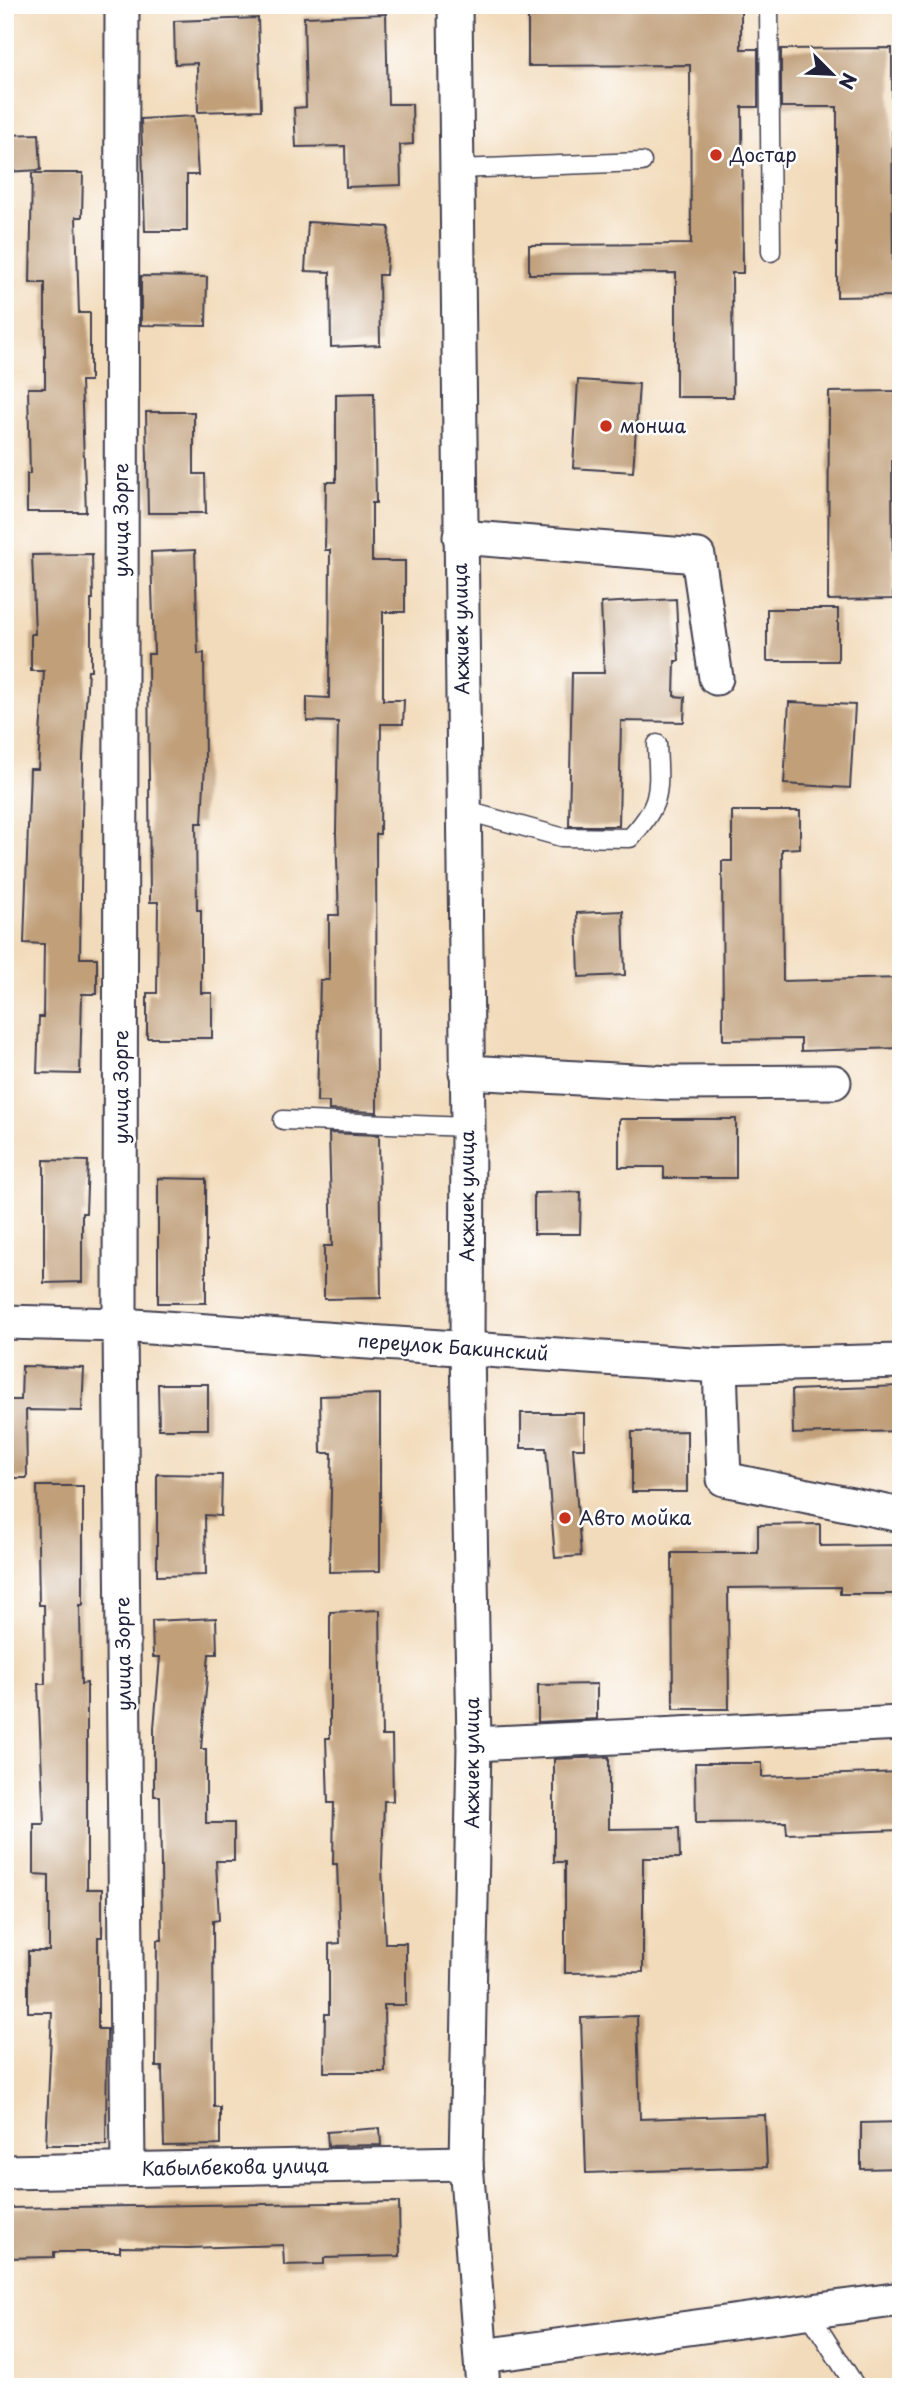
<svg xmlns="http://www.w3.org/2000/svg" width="906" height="2392" viewBox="0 0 906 2392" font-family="'Playpen Sans',sans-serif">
<rect width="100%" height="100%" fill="#fff"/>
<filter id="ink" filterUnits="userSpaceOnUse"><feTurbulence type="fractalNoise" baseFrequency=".0143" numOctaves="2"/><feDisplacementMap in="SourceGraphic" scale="14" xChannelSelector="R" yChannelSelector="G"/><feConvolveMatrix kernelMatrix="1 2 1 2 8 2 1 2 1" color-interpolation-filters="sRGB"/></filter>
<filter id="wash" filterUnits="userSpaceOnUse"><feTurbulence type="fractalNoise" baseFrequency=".00686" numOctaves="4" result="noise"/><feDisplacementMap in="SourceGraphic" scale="28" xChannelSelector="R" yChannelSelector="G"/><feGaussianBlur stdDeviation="1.57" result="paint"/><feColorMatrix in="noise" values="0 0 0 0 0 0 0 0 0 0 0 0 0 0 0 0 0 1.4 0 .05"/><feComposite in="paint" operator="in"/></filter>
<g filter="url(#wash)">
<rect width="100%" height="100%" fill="#f2dbbb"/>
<g id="blocks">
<g fill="#c09f79">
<path d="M528,5H741V49H758V107H742L743,273H732L733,397H676V273L529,274V245L691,244L690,65L528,66Z"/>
<path d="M386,14L388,104H412L413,144L400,145L401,185L346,187L345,146L296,147L294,108L306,107L304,17Z"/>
<path d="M258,18L261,110L198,112L197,63L175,64L174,21Z"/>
<path d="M892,48L893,296L837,297V107H781V49Z"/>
<path d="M194,116L198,175H187V231H145L141,119Z"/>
<path d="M39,134L41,170L5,172V135Z"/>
<path d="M32,173H83L82,217H76L79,313H90V381H81L86,512H27V474H30L28,388H45V283H30Z"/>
<path d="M308,222L389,227L386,275H379L380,345L331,347L330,272L305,271Z"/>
<path d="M141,276L207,277L206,326L141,325Z"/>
<path d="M578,380L639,384L633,472L573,468Z"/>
<path d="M898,391V461H892L893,599L828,600L829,392Z"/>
<path d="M374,393L376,503H372V561H405V612H383V700H404L403,724H381L380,834H376L377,1112L329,1110V1102H317L320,980H329V915H339L336,833L338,722L307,721V697L329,698L330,550H325L326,482H336V394Z"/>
<path d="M146,412H194V474H205L206,513H148Z"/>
<path d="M195,550L198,654L204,653L205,763L202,823H196L197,910H201V993H212V1038H147V993H157L158,902H150L148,654H154L151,552Z"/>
<path d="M92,554L93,599H91V670H88L83,757L80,958H97V994H82L80,1074L37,1073L39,1017H43L44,944L24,943L30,769H38L44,671H31V634H35L32,555Z"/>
<path d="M676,599L679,661H675L674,696L685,697L684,722L621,721L619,826H569L572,673H604L601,603Z"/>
<rect x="767" y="609" width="71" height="52"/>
<path d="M789,702L855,705L850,788L784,784Z"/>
<path d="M732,811H800V848L782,849L783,981L901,978V1048L801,1051V1039L723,1040L722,861H732Z"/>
<path d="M623,911L625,975L579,977L577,913Z"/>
<path d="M619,1119H736V1178H664V1167H619Z"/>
<path d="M329,1133L379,1135L381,1298L324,1299V1246H332Z"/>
<path d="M44,1160L88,1161L86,1213H82V1282L44,1283Z"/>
<path d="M158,1178L206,1179V1303H158Z"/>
<path d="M581,1192L580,1234H534V1193Z"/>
<path d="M22,1366L84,1368L82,1411L26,1410L27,1478H5V1400H21Z"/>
<path d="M158,1384H208V1429H159Z"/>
<path d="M901,1386V1431L793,1434L792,1390Z"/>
<path d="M380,1394V1571L329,1572L332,1453H321L320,1396Z"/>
<path d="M521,1413H584V1448H573L581,1556L555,1558L546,1448H521Z"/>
<path d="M687,1431V1492H632V1432Z"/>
<path d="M157,1474L222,1475L221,1516L205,1515L206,1575L157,1576Z"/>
<path d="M37,1486H83V1605H80L81,1684L87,1683V1889H102V1937H98V2029H107L106,2145H46L52,2012H28V1951H49V1875L34,1874V1824H44L38,1684H45L44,1605H39Z"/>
<path d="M820,1524V1546L901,1545V1594H840V1587L728,1588L729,1709H673L672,1553H758V1525Z"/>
<path d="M380,1610L382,1736H392L393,1801H384L382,1865L385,1943H406V2005H384L385,2072H324L325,2014H329V1944L340,1943L337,1864H333L334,1803H328L326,1738H330V1612Z"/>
<path d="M216,1618L217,1654H209L201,1749H206V1823H234V1861H216L219,1920L213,1921L214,2107H220V2145L164,2146L162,2067H156L157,1940H162L160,1796H154V1728L160,1657H153L152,1621Z"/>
<path d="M597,1684V1719L538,1722V1685Z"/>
<path d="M609,1757V1829L679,1828L680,1858H643V1972L565,1973V1862H554V1759Z"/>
<path d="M695,1763H762V1777L901,1772V1830L787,1834L786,1822L696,1823Z"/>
<path d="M637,2016L640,2119L765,2115L767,2167L586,2173L581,2018Z"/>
<path d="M901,2122V2168L861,2169V2123Z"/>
<path d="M380,2128L381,2145L328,2146L327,2132Z"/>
<path d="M399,2202L400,2256L324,2258V2264L284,2265L283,2245L188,2248L120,2247V2252H54V2257L5,2258V2208Z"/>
</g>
</g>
</g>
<g filter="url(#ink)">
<use href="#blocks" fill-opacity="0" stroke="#413e4e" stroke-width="2"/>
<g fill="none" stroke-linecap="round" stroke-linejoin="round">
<g stroke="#413e4e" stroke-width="21">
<g id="service">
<path d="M769,5L771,252"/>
<path d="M456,169L642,162"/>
<path d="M463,810L561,837L630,838C663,803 659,790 657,744"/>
<path d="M283,1120L468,1127"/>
<path d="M808,2312L856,2387"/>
</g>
</g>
<g stroke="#413e4e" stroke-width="37">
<g id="minor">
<path d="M122,5L120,1325L128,2169"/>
<path d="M455,5L468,1127L467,1347L474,1744L466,2163L483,2387"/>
<path d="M460,537L698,556L716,678"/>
<path d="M466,1072L671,1083L834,1082"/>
<path d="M5,1322L120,1325L720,1366L901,1361"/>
<path d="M720,1366L724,1479L901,1515"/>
<path d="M474,1744L901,1723"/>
<path d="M5,2172L466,2163"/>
<path d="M482,2356L901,2299"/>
</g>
</g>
<use href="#service" stroke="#fff" stroke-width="18"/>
<use href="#minor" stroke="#fff" stroke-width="33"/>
</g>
</g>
<g fill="#c8321e" stroke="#fff" stroke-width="2.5">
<circle cx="716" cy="155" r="7"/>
<circle cx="606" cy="426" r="7"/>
<circle cx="565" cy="1518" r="7"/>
</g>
<g text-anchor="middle" stroke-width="5" stroke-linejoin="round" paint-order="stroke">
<g font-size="19" fill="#22223b" stroke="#fff" text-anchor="start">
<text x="730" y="162">Достар</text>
<text x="620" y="433">монша</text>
<text x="579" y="1525">Авто мойка</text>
</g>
<g font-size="19" fill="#22223b" stroke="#fff">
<text transform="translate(121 520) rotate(-90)" y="7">улица Зорге</text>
<text transform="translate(461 629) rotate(-91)" y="7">Акжиек улица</text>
<text transform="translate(121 1087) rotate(-90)" y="7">улица Зорге</text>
<text transform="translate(467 1196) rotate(-90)" y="7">Акжиек улица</text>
<text transform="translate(453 1347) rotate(4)" y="7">переулок Бакинский</text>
<text transform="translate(123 1654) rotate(-91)" y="7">улица Зорге</text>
<text transform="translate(472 1763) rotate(-90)" y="7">Акжиек улица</text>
<text transform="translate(235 2167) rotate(-1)" y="7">Кабылбекова улица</text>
</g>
</g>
<rect width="906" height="2392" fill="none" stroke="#fff" stroke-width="28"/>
<g transform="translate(832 74) rotate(114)" stroke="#ffffff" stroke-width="5" paint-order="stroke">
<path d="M0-5L12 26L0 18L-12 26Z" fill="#22223b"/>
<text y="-10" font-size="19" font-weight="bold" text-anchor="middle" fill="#22223b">N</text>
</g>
</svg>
